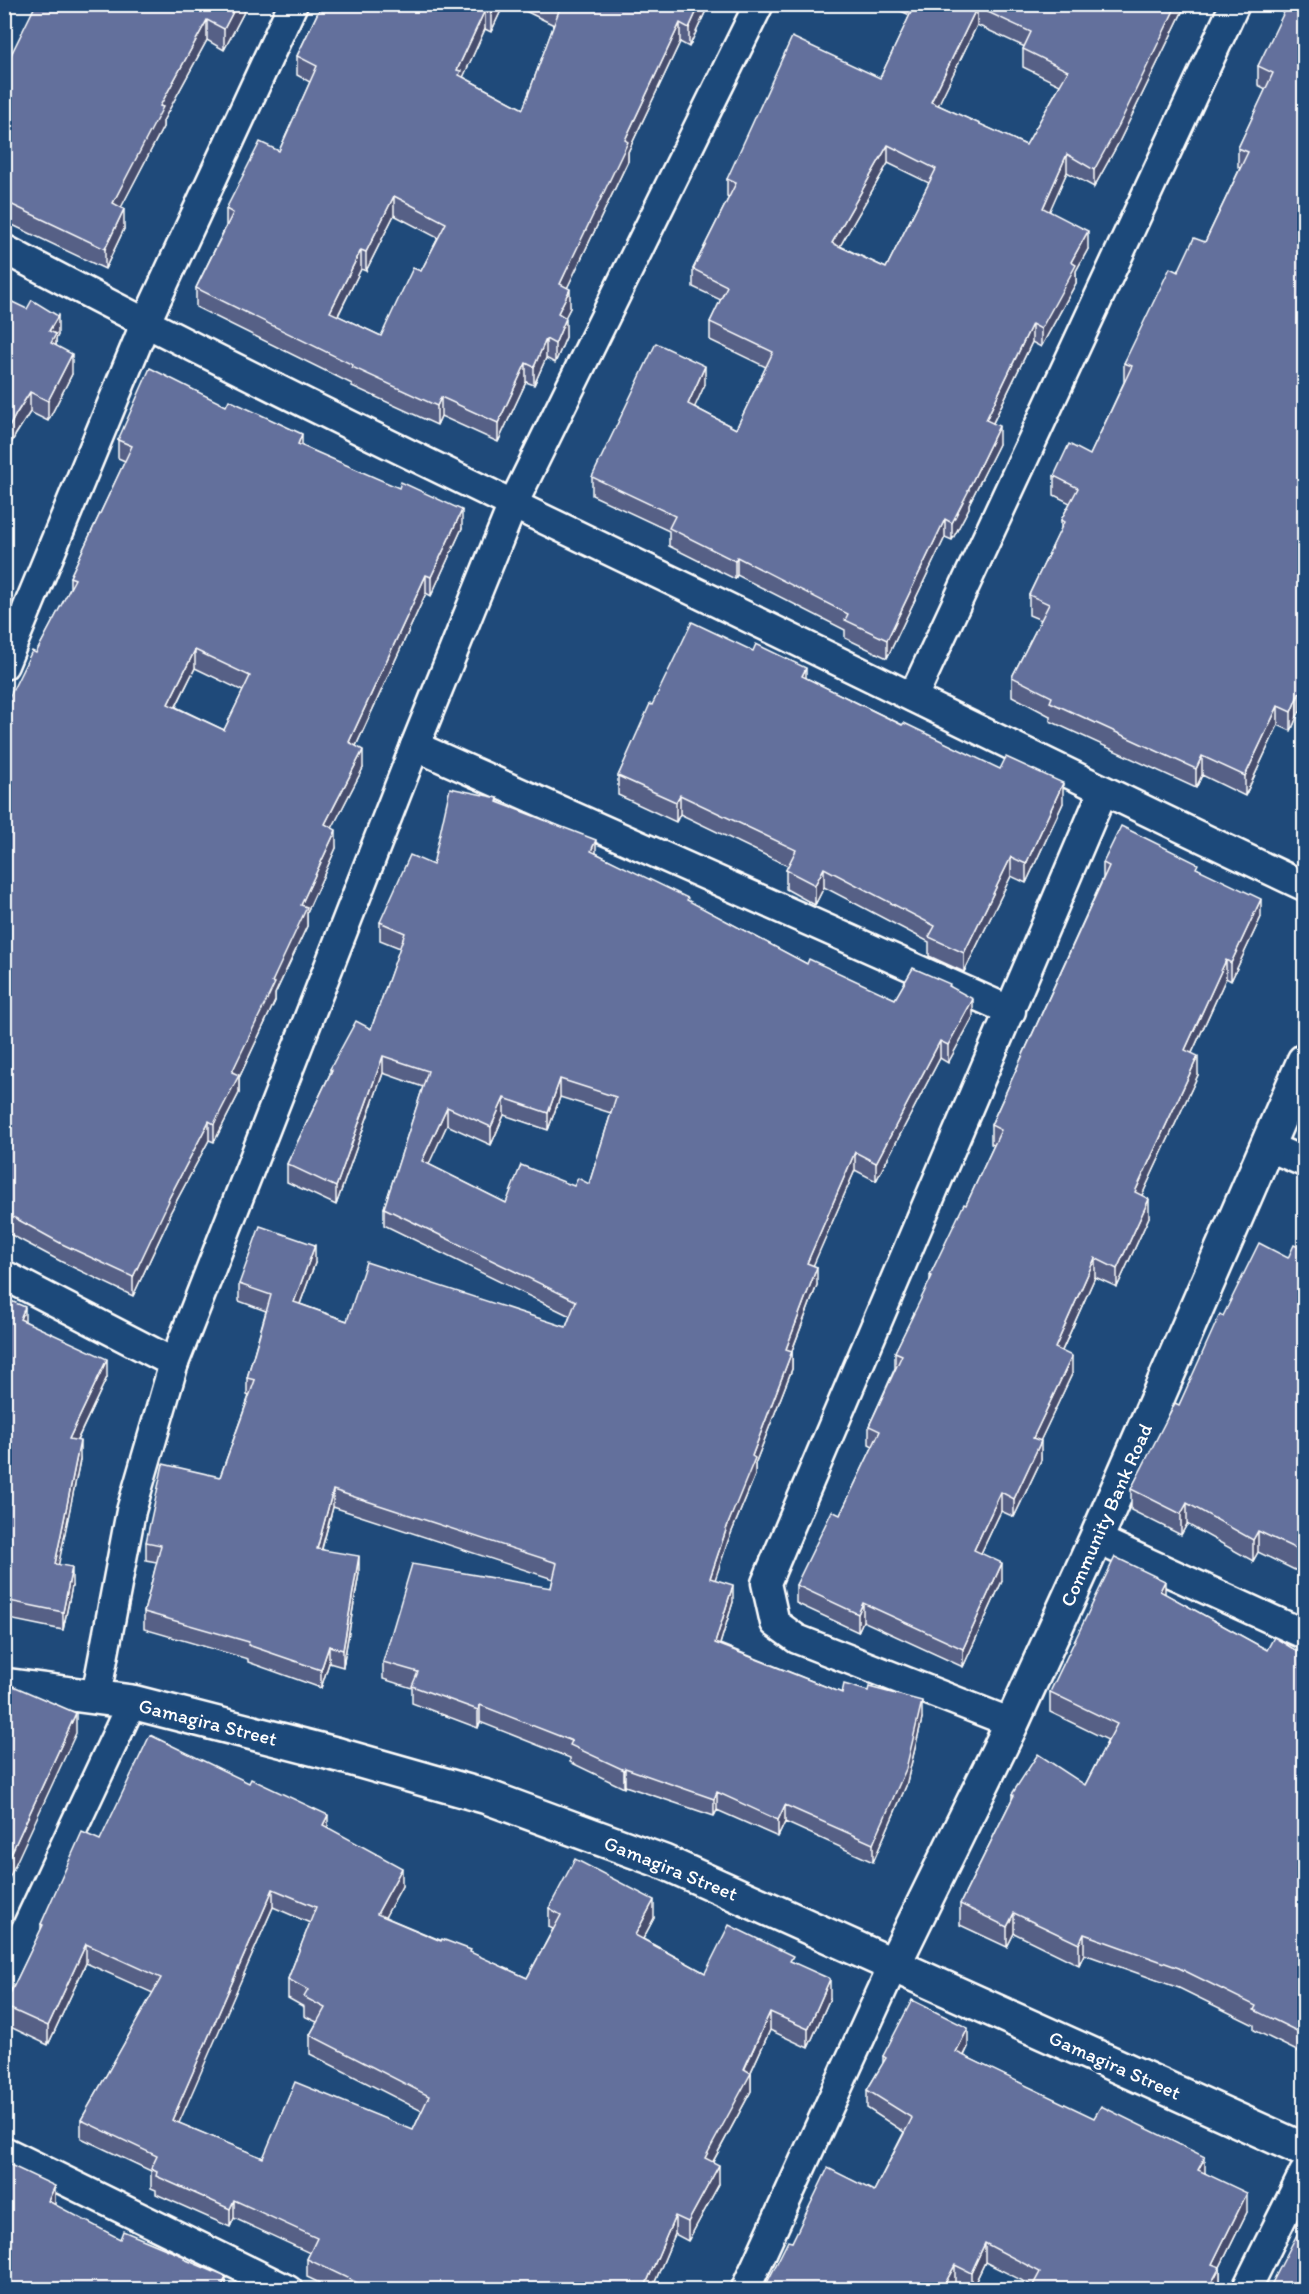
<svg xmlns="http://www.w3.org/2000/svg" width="1309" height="2294" viewBox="0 0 1309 2294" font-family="Itim,sans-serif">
<rect width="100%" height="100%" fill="#1f4a7a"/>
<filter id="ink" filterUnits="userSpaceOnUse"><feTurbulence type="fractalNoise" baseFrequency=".0167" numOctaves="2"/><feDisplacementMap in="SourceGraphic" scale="12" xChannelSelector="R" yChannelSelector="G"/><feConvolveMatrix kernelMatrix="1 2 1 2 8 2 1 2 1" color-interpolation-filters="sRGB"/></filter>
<g filter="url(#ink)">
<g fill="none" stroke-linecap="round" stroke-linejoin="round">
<g stroke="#fff" stroke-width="33">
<g id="street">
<path d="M4,249C236,372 472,485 708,598C907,694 1104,792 1304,886"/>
<path d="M4,665L145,324L293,4"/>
<path d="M913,697L1235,4"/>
<path d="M415,746L1011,1011"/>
<path d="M1267,1146L1304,1162"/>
<path d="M4,1275L174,1363"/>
<path d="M1096,1539L1304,1634"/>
<path d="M96,1696L131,1511L174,1363L415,746L513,504L759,4"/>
<path d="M1012,1723L797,1639L775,1623L766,1583L1103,791"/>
<path d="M4,1976L132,1702"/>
<path d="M4,2151L288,2290"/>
<path d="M745,2290L894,1964"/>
<path d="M1246,2290L1304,2173"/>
</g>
</g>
<g stroke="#fff" stroke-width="38">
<g id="secondary">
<path d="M4,1685L132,1702L339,1755L487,1797L664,1862L1304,2150"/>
<path d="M894,1964L1012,1723L1096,1539L1304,1061"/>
</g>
</g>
<use href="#street" stroke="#1f4a7a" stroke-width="28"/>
<use href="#secondary" stroke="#1f4a7a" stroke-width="33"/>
</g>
<g fill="#566086" stroke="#fff" stroke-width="1.5" fill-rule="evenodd">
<path d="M246,4V8L224,50L207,40L163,121V127L121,207L124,229L105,269L4,221V69Z"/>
<path d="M322,4H504L491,32L485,29L463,77L523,109L554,25L511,4H709L689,47L680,42L628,152V161L567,288L570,308L565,317L566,337L555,363L546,358L534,385L526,382L498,442L441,416L437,425L352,386V384L196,307V288L226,226V209L279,151L310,82L297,75V56ZM394,215L438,238L421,271L381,336L338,316L361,269L366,271Z"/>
<path d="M894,4H1186L1119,142L1094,187L1067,172L1049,211L1088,249L1076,271V283L1041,347L1032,342L993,423L999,444L969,504V508L952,540L945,537L887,658L845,638V630L737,575L735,579L669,546V531L592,495V477L705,384L694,407L736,429L766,367L710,340V322L721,300L693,287V269L729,197L727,196V179L880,78L910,15L894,8ZM977,25L1025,47L1023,49V67L1060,85L1026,145L938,105ZM888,163L929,183L886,268L840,246Z"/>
<path d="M1305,4V714L1299,712L1291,731L1278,725L1245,796L1202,775L1196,788L1050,721V716L1012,696V677L1041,620L1029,615V595L1061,529V520L1070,503L1054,495V476L1090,455L1124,382V363L1178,272L1205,242L1240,168L1238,167V148L1266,89L1258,85V66Z"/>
<path d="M4,298L58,335L56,339V345L72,374L48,421L30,412L16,434L4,457Z"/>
<path d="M118,440L302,445L462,528L431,596L426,593L356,746L363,768L332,828L336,848L307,912V926L275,994V1001L239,1078V1093L214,1142L209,1140L169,1215V1219L133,1296L62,1262L4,1231V708L36,653L70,589V577L125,461L118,458ZM195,668L243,691L224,730L176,707Z"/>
<path d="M806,678L1063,803L1026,883L1011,876L964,972L929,956V942L824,887L815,905L786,889V870L788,866L680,814L676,822L618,795V776L652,705Z"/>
<path d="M498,802L688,901L807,964L895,999L950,986L973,1017L948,1063L940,1058L876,1181L855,1170L813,1265L817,1285L792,1351V1369L755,1464V1475L728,1541L715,1579L733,1602L720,1644L842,1693L922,1719L906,1786L873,1862L785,1822L778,1837L717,1810L714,1816L625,1786L624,1788L570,1762V1758L480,1722L478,1728L412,1703V1688L383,1679V1662L551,1588L553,1579L333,1507L322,1549L359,1573L343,1667L329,1663L321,1688L248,1662V1659L144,1629V1612L157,1562L146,1560V1542L220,1477L249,1396L247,1395V1378L266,1311L239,1301V1284L315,1263L300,1304L347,1321L566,1327L570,1316L384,1225V1208L423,1087L383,1073L336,1205L287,1182V1164L330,1074V1069L371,1029L400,948L380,940V922L433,865ZM560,1097L611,1113L589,1184L574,1186L506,1203L428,1164L447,1125L491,1145L504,1115L548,1130Z"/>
<path d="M1103,863L1198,869L1261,917L1231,981L1226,978L1192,1053L1198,1075L1142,1195L1149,1217L1117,1287L1095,1277L1062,1351L1072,1374L1040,1441L1041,1460L1014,1517L1001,1511L981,1553L1002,1581L963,1667L863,1621L858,1632L796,1603V1585L840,1515L873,1446L869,1444V1426L895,1368V1352L930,1282V1275L966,1205L994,1145L991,1144V1125L1103,878Z"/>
<path d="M1305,1250V1575L1258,1552L1253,1561L1187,1524L1181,1535L1131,1510V1489L1179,1405L1223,1316L1288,1258Z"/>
<path d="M4,1298L25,1321L107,1377L77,1441L80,1460L58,1565L72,1586L63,1630L4,1618Z"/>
<path d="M1165,1594L1267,1650L1305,1656V2055L1254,2030V2025L1179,1988L1084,1954L1079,1965L1014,1933L1007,1947L960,1925V1904L1012,1799V1794L1085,1785L1108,1740L1050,1712V1692Z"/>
<path d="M328,1828L402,1886L385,1917L471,1953L527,1978L553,1929L549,1927V1908L654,1918L643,1939L705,1973L793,1962L830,1998L808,2048L770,2030L751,2072V2091L713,2162L719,2184L688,2241L675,2234L652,2289H332L307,2277V2259L310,2253L234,2218L230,2227L156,2194V2190L151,2188V2171L81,2138V2120L153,1993L86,1963L48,2045L4,2024V1994H10L41,1930V1924L100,1840ZM273,1907L310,1923L288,1979V1998L304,2007V2016L317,2022L310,2035V2054L422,2111L413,2130L263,2158L178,2123Z"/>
<path d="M968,2047L964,2056L1205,2173L1247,2212L1220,2267V2286H1033L985,2262L972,2289H967L955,2284L792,2242L874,2191L904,2132L867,2108V2090L883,2064V2056Z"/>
</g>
<g fill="#464e6d" stroke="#fff" stroke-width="1.5">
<path d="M237,4H246V8L224,50V29Z"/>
<path d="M495,4H504L491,32V13Z"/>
<path d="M700,4H709L689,47V28Z"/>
<path d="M1177,4H1186L1119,142L1094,187V170Z"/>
<path d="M977,7V25L931,120V102Z"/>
<path d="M485,10V29L461,82L457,70Z"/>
<path d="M207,20V40L163,121V127L113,223V203L160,106Z"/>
<path d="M680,23V42L628,152V161L560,303V284L625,140Z"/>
<path d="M888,145V163L832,260V243Z"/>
<path d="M1067,154V172L1043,226V208Z"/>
<path d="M394,196V215L366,271V252Z"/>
<path d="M124,209V229L105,269V249Z"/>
<path d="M1088,231V249L1076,271V283L1041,347V329L1071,262Z"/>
<path d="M361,250V269L330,331V312Z"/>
<path d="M570,289V308L558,332V313Z"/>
<path d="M58,316V335L56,339V354L51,363L49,331Z"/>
<path d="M566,318V337L555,363V344Z"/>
<path d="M1032,324V342L986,437V420Z"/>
<path d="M546,339V358L534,385V367Z"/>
<path d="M72,354V374L48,421V401Z"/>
<path d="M526,363V382L498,442V423Z"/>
<path d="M705,366V384L688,422V404Z"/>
<path d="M30,392V412L16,434L4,457V437L16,414Z"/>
<path d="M441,397V416L437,425V406Z"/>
<path d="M999,426V444L969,504V508L952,540V523Z"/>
<path d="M302,434V453L298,444Z"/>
<path d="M462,510V528L431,596V577Z"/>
<path d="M945,519V537L887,658V640Z"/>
<path d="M737,557V575L735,579V561Z"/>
<path d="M426,575V593L349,761V742Z"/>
<path d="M195,650V668L168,722V704Z"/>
<path d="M806,668V688L802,676Z"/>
<path d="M1299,693V712L1291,731V712Z"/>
<path d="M1278,706V725L1245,796V776Z"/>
<path d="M363,750V768L325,842V824Z"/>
<path d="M1202,756V775L1196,788V769Z"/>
<path d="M1063,783V803L1026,883V864Z"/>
<path d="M680,795V814L676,822V802Z"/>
<path d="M336,830V848L307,912V926L275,994V1001L239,1078V1093L214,1142V1124L232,1072L272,982L301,905Z"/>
<path d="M596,840V857L591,851Z"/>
<path d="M1011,857V876L964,972V953Z"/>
<path d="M824,868V887L815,905V885Z"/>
<path d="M1261,899V917L1231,981V963Z"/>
<path d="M1226,960V978L1185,1068V1050Z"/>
<path d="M973,999V1017L948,1063V1045Z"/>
<path d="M940,1041V1058L876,1181V1163Z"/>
<path d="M383,1056V1073L336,1205V1187Z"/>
<path d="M1198,1056V1075L1135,1210V1192Z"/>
<path d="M560,1079V1097L548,1130V1113Z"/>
<path d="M504,1098V1115L491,1145V1127Z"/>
<path d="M447,1107V1125L422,1179V1161Z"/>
<path d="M209,1121V1140L169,1215V1219L133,1296V1277L168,1200Z"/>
<path d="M855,1152V1170L807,1280V1263Z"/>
<path d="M1149,1199V1217L1117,1287V1269Z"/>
<path d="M315,1245V1263L294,1320V1302Z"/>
<path d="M1095,1258V1277L1055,1366V1348Z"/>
<path d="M817,1267V1285L786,1366V1349Z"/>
<path d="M25,1307V1326L20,1319Z"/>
<path d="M792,1351V1369L755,1464V1475L728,1541L710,1595V1578L728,1524L752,1456Z"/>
<path d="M1072,1356V1374L1033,1456V1438Z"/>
<path d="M107,1359V1377L69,1457V1439Z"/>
<path d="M80,1441V1460L55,1582V1564Z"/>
<path d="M1041,1441V1460L1014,1517V1499Z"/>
<path d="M333,1490V1507L317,1566V1549Z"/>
<path d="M1001,1492V1511L974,1568V1550Z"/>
<path d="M1187,1503V1524L1181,1535V1514Z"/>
<path d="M1258,1531V1552L1253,1561V1540Z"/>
<path d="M359,1556V1573L343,1667V1650Z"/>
<path d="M1002,1563V1581L963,1667V1649Z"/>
<path d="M72,1567V1586L63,1630V1612Z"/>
<path d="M1165,1581V1601L1160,1591Z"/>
<path d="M733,1585V1602L715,1660V1643Z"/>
<path d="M863,1603V1621L858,1632V1614Z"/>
<path d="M329,1646V1663L321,1688V1670Z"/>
<path d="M922,1701V1719L906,1786L873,1862V1844Z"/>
<path d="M480,1705V1722L478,1728V1710Z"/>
<path d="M76,1713V1733L4,1889V1869Z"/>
<path d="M625,1768V1786L624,1788V1770Z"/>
<path d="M717,1792V1810L714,1816V1799Z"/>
<path d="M785,1805V1822L778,1837V1820Z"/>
<path d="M328,1815V1834L323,1825Z"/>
<path d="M402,1868V1886L377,1932V1914Z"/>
<path d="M273,1889V1907L172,2139V2120Z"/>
<path d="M654,1900V1918L635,1954V1935Z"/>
<path d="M1014,1913V1933L1007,1947V1927Z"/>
<path d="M1084,1934V1954L1079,1965V1944Z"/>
<path d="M86,1944V1963L48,2045V2026Z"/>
<path d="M830,1979V1998L808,2048V2029Z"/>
<path d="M770,2012V2030L749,2076L751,2073V2091L705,2176V2158Z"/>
<path d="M968,2028V2047L956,2071V2052Z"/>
<path d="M1205,2157V2175L1198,2170Z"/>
<path d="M719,2165V2184L688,2241V2222Z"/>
<path d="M55,2186V2205L48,2201Z"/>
<path d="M1247,2193V2212L1214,2279L1220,2267V2286L1218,2289H1208L1212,2264Z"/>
<path d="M234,2200V2218L230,2227V2209Z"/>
<path d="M675,2216V2234L652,2289H644Z"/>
<path d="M985,2243V2262L972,2289H971V2273Z"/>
<path d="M955,2265V2284L952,2289H942Z"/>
<path d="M226,2277V2289L221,2288Z"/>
</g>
<g fill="#64709c" stroke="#fff" stroke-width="1.5" fill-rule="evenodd">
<path d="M36,4H237L224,29L207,20L160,106L163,107L113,203L124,209L105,249L4,201V69Z"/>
<path d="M322,4H495L491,13L485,10L457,70L461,71L459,75L523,109L560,8L551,4H700L689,28L680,23L625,140L628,142L560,284L570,289L558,313L566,318L555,344L546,339L534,367L526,363L498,423L441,397L437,406L352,367L353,365L196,288L233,213L226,209L260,142L279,151L317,66L297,56ZM394,196L446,223L421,271L413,268L381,336L330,312L361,250L366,252Z"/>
<path d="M915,4H1177L1119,125L1094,170L1067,154L1043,208L1088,231L1071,262L1076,265L1041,329L1032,324L986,420L999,426L968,490H969L952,523L945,519L887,640L845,620L848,614L737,557L735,561L669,528L675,516L592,477L656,343L705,366L688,404L736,429L773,352L710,322L727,286L693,269L736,183L727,179L792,37L880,78ZM977,7L1031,32L1023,49L1068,71L1026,145L931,102ZM888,145L936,169L886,268L832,243Z"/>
<path d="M1288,4H1305V695L1299,693L1291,712L1278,706L1245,776L1202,756L1196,769L1050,702L1052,697L1012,677L1049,604L1029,595L1064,522L1061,520L1078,488L1054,476L1069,444L1090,455L1132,366L1124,363L1170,268L1178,272L1194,238L1205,242L1248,152L1238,148L1273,73L1258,66Z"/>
<path d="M4,298L27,309L32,300L58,316L49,331L56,334L51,343L72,354L48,401L30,392L16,414L4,437Z"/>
<path d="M150,368L226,406L229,400L302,434L298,444L399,488L401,482L462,510L431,577L426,575L349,742L363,750L325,824L336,830L301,905L307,907L272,982L275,983L232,1072L239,1075L214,1124L209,1121L168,1200L169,1201L133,1277L62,1244L4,1212V708L32,651L36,653L75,579L70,577L132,446L118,440ZM195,650L250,676L224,730L168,704Z"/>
<path d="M692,622L753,651L756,644L806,668L802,676L902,725L904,723L1000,769L1006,757L1063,783L1026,864L1011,857L964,953L929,937L935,926L824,868L815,885L786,870L796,850L680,795L676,802L618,776L650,704L652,705Z"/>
<path d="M450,788L498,798L497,802L596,840L591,851L688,898L687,900L807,964L809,959L895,999L913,968L950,984L949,986L973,999L948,1045L940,1041L876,1163L855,1152L807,1263L817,1267L786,1349L792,1351L752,1456L755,1458L728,1524L710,1578L733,1585L715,1643L842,1693L844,1684L868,1691L869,1687L922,1701L906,1769L873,1844L785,1805L778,1820L717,1792L714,1799L625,1768L624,1770L570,1745L572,1741L480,1705L478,1710L412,1686L418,1672L383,1662L412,1564L551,1588L557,1563L333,1490L317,1549L359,1556L343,1650L329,1646L321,1670L248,1645L249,1642L144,1612L161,1545L146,1542L163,1464L220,1477L255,1380L247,1378L271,1295L239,1284L260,1226L315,1245L294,1302L347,1321L366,1262L566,1327L576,1301L384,1208L428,1071L383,1056L336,1187L287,1164L332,1070L330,1069L356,1021L371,1029L405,933L380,922L410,855L433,865ZM560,1079L616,1097L589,1184L578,1178L574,1186L521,1165L506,1203L422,1161L447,1107L491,1127L504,1098L548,1113Z"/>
<path d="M1121,826L1198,864L1196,868L1261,899L1231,963L1226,960L1185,1050L1198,1056L1135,1192L1149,1199L1117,1269L1095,1258L1055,1348L1072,1356L1033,1438L1041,1441L1014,1499L1001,1492L974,1550L1002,1563L963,1649L863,1603L858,1614L796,1585L832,1511L840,1515L880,1431L869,1426L902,1355L895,1352L932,1276L930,1275L964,1204L966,1205L1001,1130L991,1125L1109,866L1103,863Z"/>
<path d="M1259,1243L1288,1258L1294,1245L1305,1250V1553L1258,1531L1253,1540L1187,1503L1181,1514L1131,1489L1175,1403L1179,1405L1220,1314L1223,1316Z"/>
<path d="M4,1298L25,1307L20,1319L107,1359L69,1439L80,1441L55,1564L72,1567L63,1612L4,1600Z"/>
<path d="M1115,1557L1165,1581L1160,1591L1267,1650L1274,1637L1305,1656V2035L1254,2010L1256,2006L1179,1968L1084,1934L1079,1944L1014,1913L1007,1927L960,1904L1014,1795L1012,1794L1038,1754L1085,1785L1117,1724L1050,1692Z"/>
<path d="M11,1685L76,1713L4,1869V1698Z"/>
<path d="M150,1735L249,1783L251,1779L328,1815L323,1825L402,1868L377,1914L441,1941L442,1939L471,1950L470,1952L527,1978L561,1915L549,1908L575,1859L654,1900L635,1935L705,1973L729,1925L793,1956L790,1961L830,1979L808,2029L770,2012L744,2069L751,2073L705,2158L719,2165L688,2222L675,2216L644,2289H362L364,2286L307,2259L317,2238L234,2200L230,2209L156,2176L157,2172L151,2169L157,2156L81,2120L161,1978L86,1944L48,2026L4,2006V1994H10L43,1925L41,1924L82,1832L100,1840ZM273,1889L316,1907L288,1979L308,1990L304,1997L325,2008L310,2035L429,2096L413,2130L295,2082L263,2158L172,2120Z"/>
<path d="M912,2000L968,2028L956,2052L1094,2118L1101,2106L1205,2157L1198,2170L1247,2193L1212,2264L1220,2267L1208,2289H1031L1040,2272L985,2243L971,2273L955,2265L942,2289H764L788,2241L792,2242L828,2168L874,2191L912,2118L867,2090L886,2058L883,2056Z"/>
<path d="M4,2162L55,2186L48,2201L120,2239L123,2231L185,2257L184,2259L226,2277L221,2288L225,2289H4Z"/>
<path d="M1305,2219V2289H1269Z"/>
</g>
</g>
<g text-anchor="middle" stroke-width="6" stroke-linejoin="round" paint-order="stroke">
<g font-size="20" fill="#fff" stroke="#1f4a7a">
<text transform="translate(1106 1515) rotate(-66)" y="7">Community Bank Road</text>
<text transform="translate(208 1722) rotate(14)" y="7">Gamagira Street</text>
<text transform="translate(671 1868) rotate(22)" y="7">Gamagira Street</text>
<text transform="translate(1115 2065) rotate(24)" y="7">Gamagira Street</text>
</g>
</g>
<rect width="1309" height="2294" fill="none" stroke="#1f4a7a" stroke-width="24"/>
<rect x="12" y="12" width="1285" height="2270" fill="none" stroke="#fff" stroke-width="2" filter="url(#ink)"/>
</svg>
